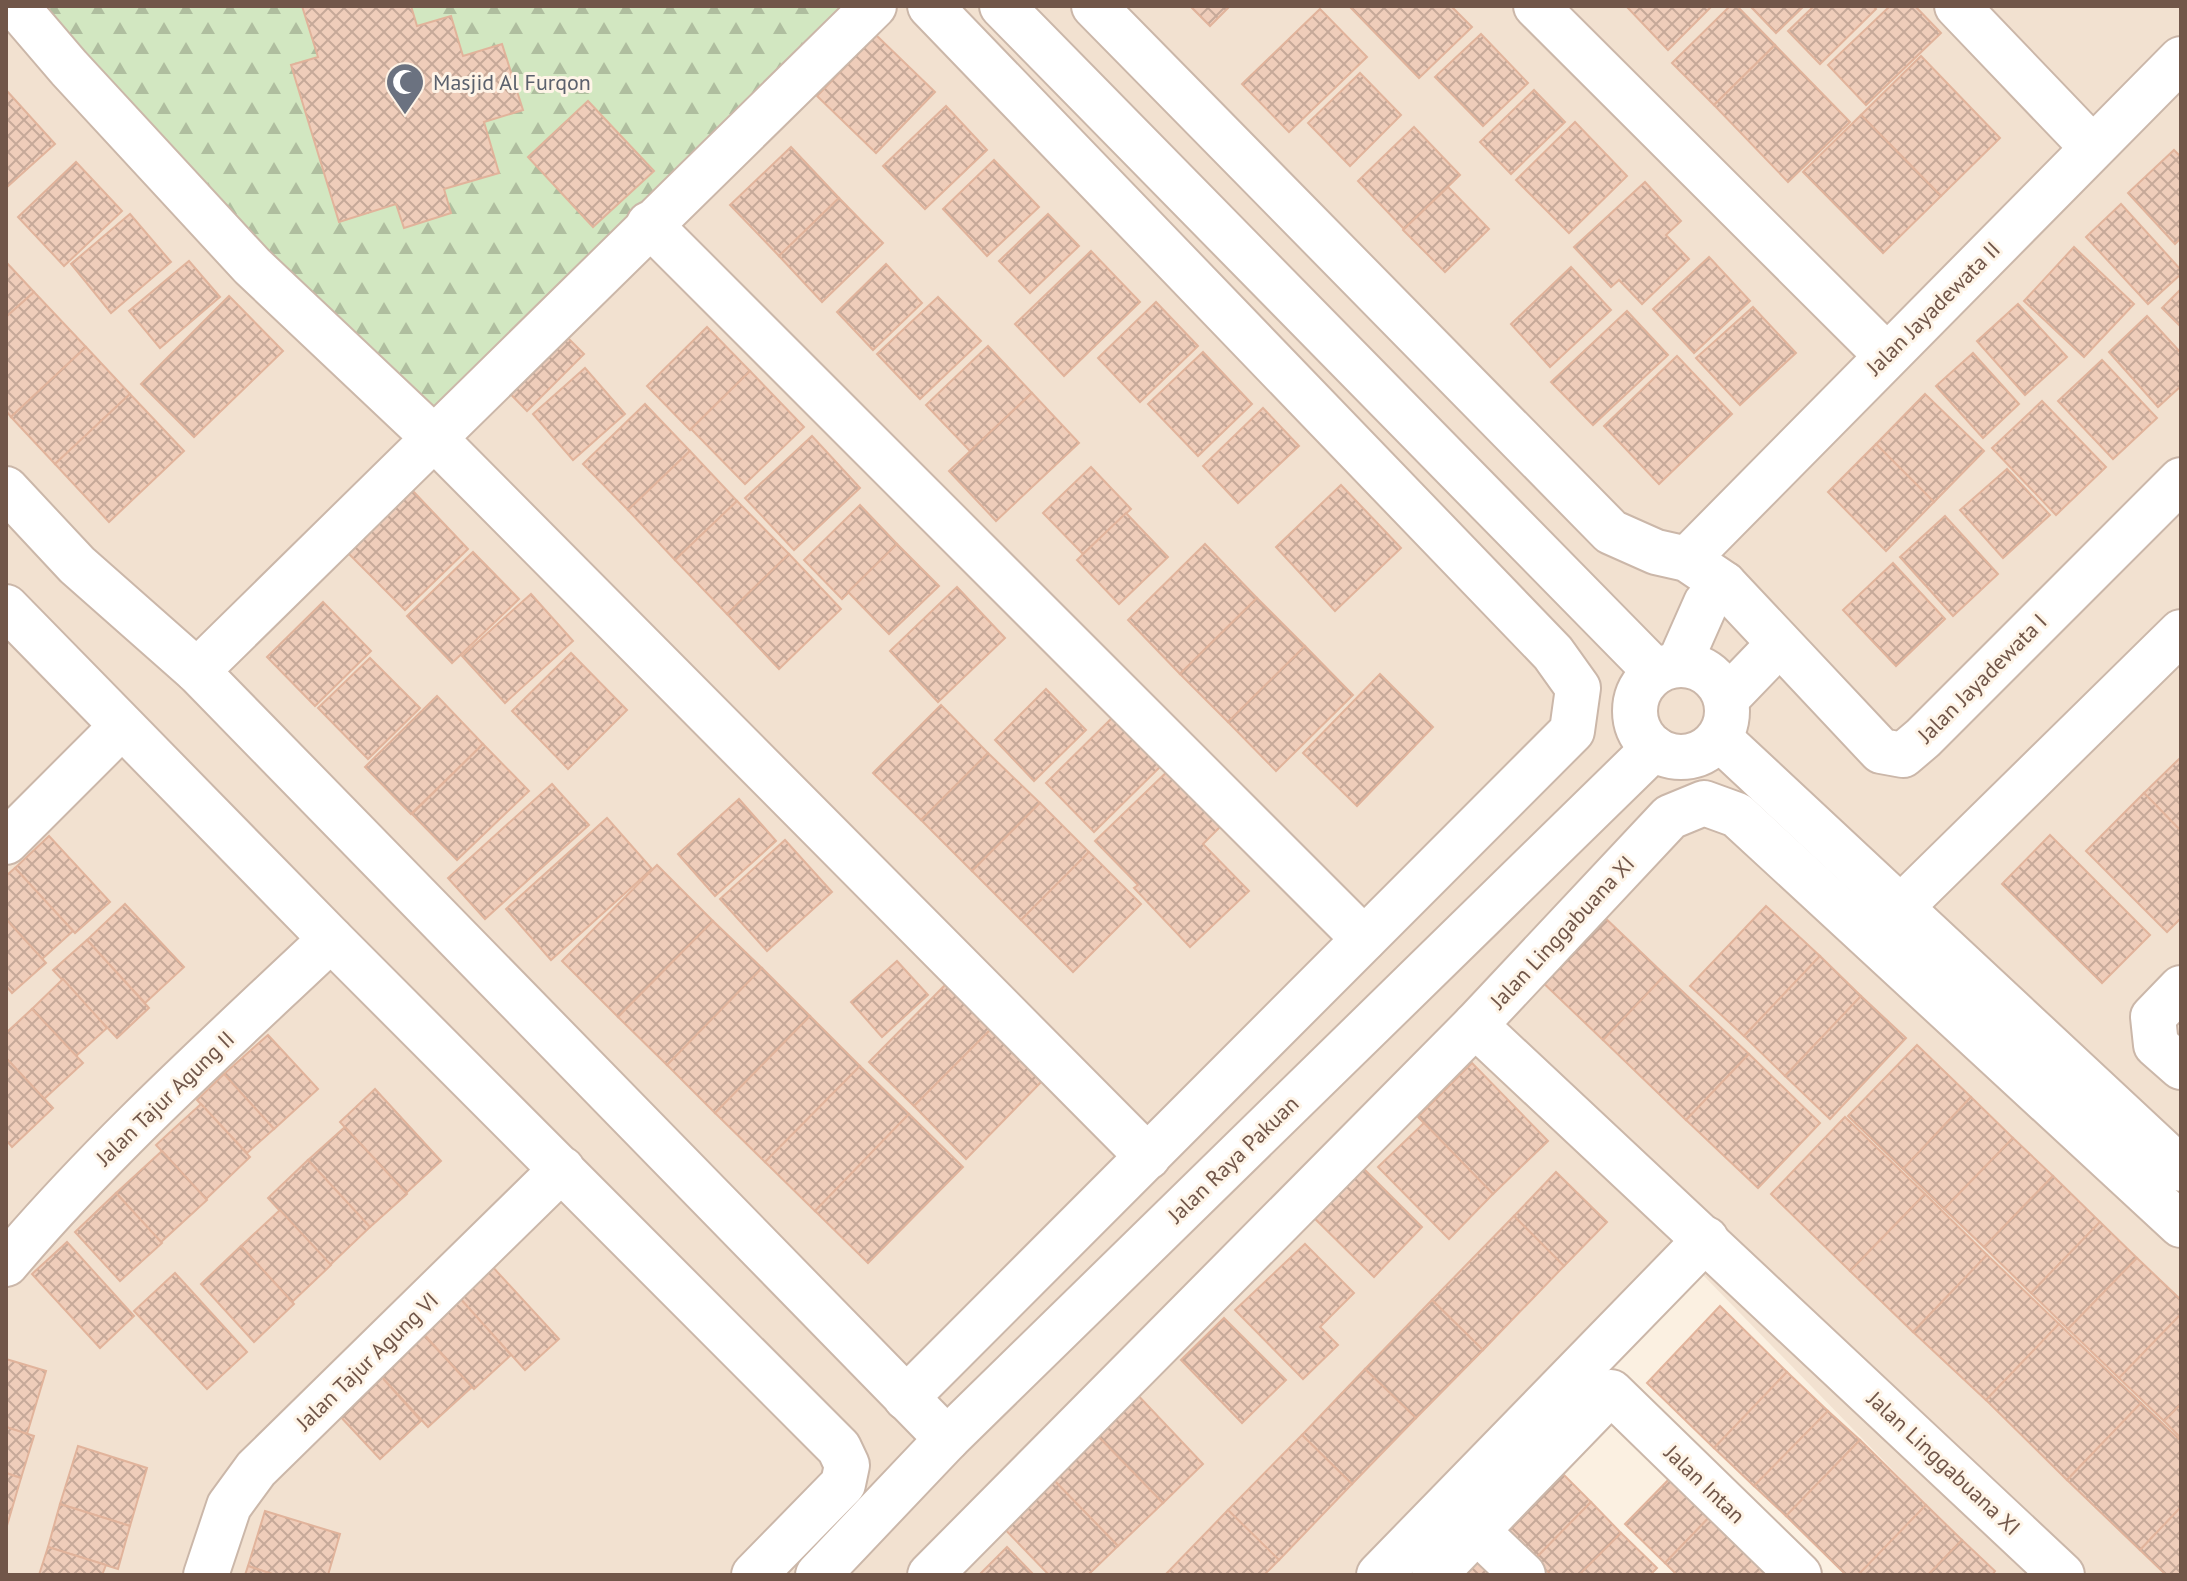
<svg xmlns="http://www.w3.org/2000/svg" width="2187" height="1581" viewBox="0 0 2187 1581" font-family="'PT Sans',sans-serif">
<defs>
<pattern id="forest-firs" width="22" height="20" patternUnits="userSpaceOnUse" patternTransform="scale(2)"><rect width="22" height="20" fill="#d2e7c1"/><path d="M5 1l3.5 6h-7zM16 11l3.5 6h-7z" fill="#afbe9f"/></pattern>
<pattern id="building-cross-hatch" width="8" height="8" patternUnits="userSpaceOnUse" patternTransform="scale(2)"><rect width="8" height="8" fill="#efcdba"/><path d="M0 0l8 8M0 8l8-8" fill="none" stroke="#c6a999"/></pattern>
</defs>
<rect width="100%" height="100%" fill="#fbf0e1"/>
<path fill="#f2e1d0" d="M6,6H2181V1575H1995L1702,1274L1408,1575H6Z"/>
<path fill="url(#forest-firs)" d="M19,6H890L431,448Z"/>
<g fill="url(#building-cross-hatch)" stroke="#e1b39b" stroke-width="2">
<path d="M302,6H411L417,26L451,16L463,56L502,44L523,110L484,122L499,173L444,189L451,213L404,228L396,204L339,222L291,65L318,57Z"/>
<path d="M1190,6H1230L1210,26Z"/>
<path d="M1451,6L1472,27L1419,78L1350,7Z"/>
<path d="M1626,6H1712L1668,50Z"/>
<path d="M1730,6H1737L1775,45L1714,105L1672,63Z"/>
<path d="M1750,6H1804L1776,33Z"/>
<path d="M1814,6H1873L1876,9L1820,64L1788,31Z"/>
<path d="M1890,6H1915L1941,33L1866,105L1828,65Z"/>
<path d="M1320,9L1367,57L1289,132L1242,84Z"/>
<path d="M1481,34L1528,83L1483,126L1435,77Z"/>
<path d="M876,35L935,92L876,153L817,96Z"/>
<path d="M1775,45L1850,122L1788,182L1714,105Z"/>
<path d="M1921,56L2000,138L1941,196L1861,115Z"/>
<path d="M1360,73L1401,115L1350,166L1308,123Z"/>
<path d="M1534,90L1565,122L1511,174L1480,142Z"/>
<path d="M7,91L55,144L6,188V93Z"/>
<path d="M588,101L654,171L593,227L528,157Z"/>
<path d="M946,106L987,150L925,209L883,166Z"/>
<path d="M1861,115L1941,196L1883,253L1803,172Z"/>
<path d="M1575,122L1627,176L1569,233L1516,180Z"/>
<path d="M1414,127L1460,175L1404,229L1358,181Z"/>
<path d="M791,147L839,198L779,256L730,205Z"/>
<path d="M2174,150L2181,157V238L2175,244L2128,193Z"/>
<path d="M994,160L1039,207L987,256L943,209Z"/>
<path d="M76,162L122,211L64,266L18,217Z"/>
<path d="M1645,182L1681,221L1666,235L1689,259L1642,304L1619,280L1611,287L1574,247Z"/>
<path d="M1448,187L1489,229L1445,272L1403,230Z"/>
<path d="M839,198L883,243L822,302L779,256Z"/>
<path d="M2121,204L2181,270V274L2148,304L2086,237Z"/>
<path d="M130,214L171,262L111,313L71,264Z"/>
<path d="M1048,214L1079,246L1030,293L999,261Z"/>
<path d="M2074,247L2134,304L2084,357L2024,301Z"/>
<path d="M1091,251L1140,302L1064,376L1015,324Z"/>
<path d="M1709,257L1750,301L1694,353L1653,309Z"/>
<path d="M189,261L220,297L160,348L129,311Z"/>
<path d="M6,262L34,292L6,317Z"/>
<path d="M886,264L922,303L873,350L837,312Z"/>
<path d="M1571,267L1611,310L1550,367L1511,324Z"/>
<path d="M2181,289V327L2162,308Z"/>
<path d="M34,292L86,347L11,417L6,411V317Z"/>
<path d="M229,296L283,351L194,437L141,384Z"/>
<path d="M938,297L981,341L920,399L877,354Z"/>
<path d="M1156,302L1198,346L1140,402L1098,358Z"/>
<path d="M2018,304L2067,357L2025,395L1977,341Z"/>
<path d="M1753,307L1796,353L1740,405L1696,358Z"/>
<path d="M1627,311L1668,355L1593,425L1551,382Z"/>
<path d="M2147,316L2181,353V386L2158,407L2109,352Z"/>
<path d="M550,320L584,354L527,411L493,376Z"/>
<path d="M707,327L750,371L690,430L647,386Z"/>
<path d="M988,346L1032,393L970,451L926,405Z"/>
<path d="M86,347L130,394L55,464L11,417Z"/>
<path d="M1203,352L1252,404L1198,456L1148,404Z"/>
<path d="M1973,353L2019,404L1983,438L1936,386Z"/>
<path d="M1677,356L1732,414L1659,484L1604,426Z"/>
<path d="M2102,360L2157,418L2113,459L2058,401Z"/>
<path d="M585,368L625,414L573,460L533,414Z"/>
<path d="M750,371L804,427L745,484L691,429Z"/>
<path d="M1032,393L1079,443L996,521L949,471Z"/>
<path d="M130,394L184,451L109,522L55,464Z"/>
<path d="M1925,394L1984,451L1934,502L1876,444Z"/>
<path d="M2042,401L2106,467L2056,515L1992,448Z"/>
<path d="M645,404L690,451L628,510L583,464Z"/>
<path d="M1263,408L1299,446L1238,503L1203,466Z"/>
<path d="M812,436L860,488L794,550L745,498Z"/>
<path d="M1876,444L1934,502L1886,551L1828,492Z"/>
<path d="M690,451L737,501L675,560L628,510Z"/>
<path d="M1091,467L1131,509L1083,554L1043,513Z"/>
<path d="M2007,469L2050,515L2003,558L1960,510Z"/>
<path d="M1341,485L1401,548L1335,611L1276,547Z"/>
<path d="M412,490L468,549L405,610L348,553Z"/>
<path d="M737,501L789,554L727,614L675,560Z"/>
<path d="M860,505L897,544L842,599L804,560Z"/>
<path d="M1126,513L1168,557L1119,604L1077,560Z"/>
<path d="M1945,516L1998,574L1953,616L1900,557Z"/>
<path d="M897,544L939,586L889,634L848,592Z"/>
<path d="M1205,544L1257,598L1180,674L1128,620Z"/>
<path d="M473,552L519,599L452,663L407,616Z"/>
<path d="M789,554L841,609L779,669L727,614Z"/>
<path d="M1893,563L1945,619L1896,666L1843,610Z"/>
<path d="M957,587L1005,638L938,702L890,651Z"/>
<path d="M531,594L573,641L505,703L462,656Z"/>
<path d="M1257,598L1305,646L1228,722L1180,674Z"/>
<path d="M323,602L371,651L315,706L267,657Z"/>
<path d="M1305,646L1353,695L1276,771L1228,722Z"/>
<path d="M571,653L627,710L568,769L512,711Z"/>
<path d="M370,658L420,708L368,759L318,708Z"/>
<path d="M1380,674L1433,727L1357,806L1303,753Z"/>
<path d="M1046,689L1086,730L1034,781L995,740Z"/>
<path d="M437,696L483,744L411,814L365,767Z"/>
<path d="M941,705L988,753L921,820L873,773Z"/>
<path d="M1117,713L1165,762L1094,832L1046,783Z"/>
<path d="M483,744L529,791L457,860L412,814Z"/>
<path d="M988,753L1040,803L972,871L921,820Z"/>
<path d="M2181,757V831L2144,793Z"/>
<path d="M1173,766L1226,821L1203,844L1249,891L1190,947L1134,888L1138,885L1095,841Z"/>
<path d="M552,784L589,825L485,919L448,878Z"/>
<path d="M2144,793L2181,831V918L2167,932L2086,851Z"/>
<path d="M739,799L776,841L715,896L678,854Z"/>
<path d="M1040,803L1089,852L1021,920L972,871Z"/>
<path d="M607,818L652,869L551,960L506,909Z"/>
<path d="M2050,835L2150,935L2102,983L2002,884Z"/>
<path d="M49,836L110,902L75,933L15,868Z"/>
<path d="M785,840L832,892L767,951L720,899Z"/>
<path d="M1089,852L1141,904L1073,972L1021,920Z"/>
<path d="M657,865L713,921L618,1017L562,961Z"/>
<path d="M15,868L73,931L42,959L6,919V876Z"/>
<path d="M125,904L184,967L145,1003L87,940Z"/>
<path d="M1766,906L1820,956L1744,1036L1690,986Z"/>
<path d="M1600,913L1665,975L1603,1040L1538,978Z"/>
<path d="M6,919L46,963L12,993L6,986Z"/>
<path d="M713,921L762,968L667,1065L618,1017Z"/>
<path d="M87,940L149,1008L117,1038L53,970Z"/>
<path d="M1820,956L1861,996L1785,1076L1744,1036Z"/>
<path d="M897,961L928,995L882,1037L851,1002Z"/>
<path d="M762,968L810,1016L715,1113L667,1065Z"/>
<path d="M1665,975L1749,1054L1686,1120L1603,1040Z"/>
<path d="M63,979L107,1028L76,1056L32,1009Z"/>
<path d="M949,981L994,1026L914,1106L869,1062Z"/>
<path d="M1861,996L1906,1038L1830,1119L1785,1076Z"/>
<path d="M32,1009L83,1063L44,1099L6,1058V1033Z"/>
<path d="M810,1016L860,1066L765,1162L715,1113Z"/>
<path d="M994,1026L1046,1077L966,1159L914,1106Z"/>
<path d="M268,1035L318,1089L274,1129L224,1074Z"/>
<path d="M1917,1045L1971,1097L1903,1169L1848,1116Z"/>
<path d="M1749,1054L1820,1123L1758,1188L1686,1120Z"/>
<path d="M6,1058L53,1108L12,1147L6,1140Z"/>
<path d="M1472,1063L1548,1141L1493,1194L1418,1117Z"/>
<path d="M860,1066L909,1114L815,1211L765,1162Z"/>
<path d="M224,1074L274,1129L247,1153L197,1100Z"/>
<path d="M375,1089L441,1161L406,1193L340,1122Z"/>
<path d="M1971,1097L2013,1138L1944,1209L1903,1169Z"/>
<path d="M201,1104L250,1157L206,1199L156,1145Z"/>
<path d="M909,1114L963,1167L868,1263L815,1211Z"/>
<path d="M1845,1117L1925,1194L1850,1271L1771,1194Z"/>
<path d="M1424,1123L1493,1194L1449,1239L1378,1167Z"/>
<path d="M345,1127L407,1194L370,1227L308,1160Z"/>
<path d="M2013,1138L2053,1176L1984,1247L1944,1209Z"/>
<path d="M162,1151L207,1200L161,1242L116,1193Z"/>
<path d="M308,1160L370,1227L330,1265L268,1198Z"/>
<path d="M1358,1163L1422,1227L1374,1277L1309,1213Z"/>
<path d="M1556,1172L1607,1222L1564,1266L1514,1216Z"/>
<path d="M2053,1176L2100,1222L2031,1293L1984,1247Z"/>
<path d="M116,1193L162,1243L120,1281L75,1232Z"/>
<path d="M1925,1194L1987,1255L1913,1332L1850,1271Z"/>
<path d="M280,1210L331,1265L292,1302L241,1246Z"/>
<path d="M1514,1216L1564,1266L1483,1350L1432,1300Z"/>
<path d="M2100,1222L2137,1258L2068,1329L2031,1293Z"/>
<path d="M67,1242L134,1316L100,1348L32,1274Z"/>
<path d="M1305,1244L1354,1293L1320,1327L1338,1345L1303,1379L1235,1310Z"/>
<path d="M241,1246L294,1304L254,1342L201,1284Z"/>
<path d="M1987,1255L2059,1324L1986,1400L1913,1332Z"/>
<path d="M2137,1258L2181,1300V1314L2119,1378L2068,1329Z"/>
<path d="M490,1264L559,1339L525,1370L457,1295Z"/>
<path d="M175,1273L247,1352L207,1389L134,1311Z"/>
<path d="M457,1295L511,1355L474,1389L420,1330Z"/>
<path d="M1432,1300L1483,1350L1416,1418L1365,1369Z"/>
<path d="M1720,1306L1787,1372L1714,1448L1647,1383Z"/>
<path d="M2181,1314V1404L2164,1421L2119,1378Z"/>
<path d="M1224,1318L1286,1380L1242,1423L1181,1360Z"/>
<path d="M2059,1324L2141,1403L2067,1480L1986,1400Z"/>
<path d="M423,1334L472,1387L428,1427L379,1374Z"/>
<path d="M6,1359L46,1371L27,1434L6,1427Z"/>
<path d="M1365,1369L1416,1418L1352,1484L1302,1435Z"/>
<path d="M1787,1372L1828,1411L1754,1486L1714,1448Z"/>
<path d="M379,1374L421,1421L380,1459L337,1413Z"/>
<path d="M1131,1388L1203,1464L1163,1503L1090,1428Z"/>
<path d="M2141,1403L2181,1441V1507L2140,1550L2067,1480Z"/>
<path d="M2181,1404V1438L2164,1421Z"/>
<path d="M1828,1411L1860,1440L1786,1516L1754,1486Z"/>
<path d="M6,1427L34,1436L21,1478L6,1473Z"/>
<path d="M1090,1428L1163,1503L1118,1546L1045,1471Z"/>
<path d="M1302,1435L1352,1484L1279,1560L1228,1510Z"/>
<path d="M1860,1440L1926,1505L1858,1575H1846L1786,1516Z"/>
<path d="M78,1446L147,1468L130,1526L60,1504Z"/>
<path d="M1556,1467L1591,1502L1535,1559L1499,1523Z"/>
<path d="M1679,1469L1719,1507L1665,1563L1625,1524Z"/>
<path d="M1045,1471L1118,1546L1088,1575H1049L995,1519Z"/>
<path d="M6,1473L21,1478L6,1529Z"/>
<path d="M1591,1502L1621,1533L1579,1575H1551L1535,1559Z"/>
<path d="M60,1504L130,1526L118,1569L48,1547Z"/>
<path d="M1926,1505L1962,1540L1928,1575H1858Z"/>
<path d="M1719,1507L1778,1575H1677L1665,1563Z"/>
<path d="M2181,1507V1575H2166L2140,1550Z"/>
<path d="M1228,1510L1279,1560L1264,1575H1165Z"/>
<path d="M265,1511L340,1534L328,1575H275L248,1566Z"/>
<path d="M1621,1533L1657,1568L1650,1575H1579Z"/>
<path d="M1962,1540L1995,1571L1992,1575H1928Z"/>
<path d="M1469,1541L1504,1575H1437Z"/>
<path d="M48,1547L106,1565L102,1575H39Z"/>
<path d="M1007,1547L1034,1575H979Z"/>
<path d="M248,1566L275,1575H245Z"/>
</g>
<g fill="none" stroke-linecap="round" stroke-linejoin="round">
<g stroke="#cbb7a9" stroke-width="48">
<g id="minor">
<path d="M16,6L69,68L252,266L433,437L1148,1157"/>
<path d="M1002,6L1656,672"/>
<path d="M1094,6L1611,532L1656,552L1687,559L1724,584L1881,751L1903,755L1923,738L2181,480"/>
<path d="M1536,6L1886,355"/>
<path d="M1957,6L2092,147"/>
<path d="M649,224L1364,939"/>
<path d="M6,489L77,565L197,671L947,1439"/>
<path d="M1687,559L2181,59"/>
<path d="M6,607L331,939L839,1448L847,1465L843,1484L754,1575"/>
<path d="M1679,664L1706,603L1724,584"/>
<circle cx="1681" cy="711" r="46"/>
<path d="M197,671L874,6"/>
<path d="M1726,699L1779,644"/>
<path d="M1719,738L2181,1169"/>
<path d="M6,842L121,727"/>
<path d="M1900,908L2181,632"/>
<path d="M2181,988L2153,1017L2156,1045L2181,1067"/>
<path d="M6,1264C105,1147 220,1044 331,939"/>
<path d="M906,1398L1572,731L1578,688L1553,653L930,6"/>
<path d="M1476,1530L1523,1575"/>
<path d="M206,1575L229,1506L256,1469L562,1169"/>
<path d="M818,1575L947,1439L1654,748"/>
<path d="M930,1575L1475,1025"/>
<path d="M1379,1575L1706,1239"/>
<path d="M1434,1575L1611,1392L1799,1575"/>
<path d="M2062,1575L1475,1025L1670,817L1704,803L1737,815L2181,1225"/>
</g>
</g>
<use href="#minor" stroke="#fff" stroke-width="44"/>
</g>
<defs>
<g id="mosque-pin" transform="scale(2)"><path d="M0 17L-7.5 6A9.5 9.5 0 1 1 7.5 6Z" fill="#6b7280" stroke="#fef4e7"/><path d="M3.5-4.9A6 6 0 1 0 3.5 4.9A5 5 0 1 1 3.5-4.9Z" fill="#fff"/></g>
</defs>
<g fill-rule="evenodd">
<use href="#mosque-pin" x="405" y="82"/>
</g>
<g text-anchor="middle" stroke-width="6" stroke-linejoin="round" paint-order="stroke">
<g font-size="22" fill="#5b616d" stroke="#fef4e7" text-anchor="start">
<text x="433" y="90">Masjid Al Furqon</text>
</g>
<g font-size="22" fill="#715649" stroke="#fef4e7">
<text transform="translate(1933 308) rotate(-45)" y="8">Jalan Jayadewata II</text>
<text transform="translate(1982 678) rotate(-45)" y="8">Jalan Jayadewata I</text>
<text transform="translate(1562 932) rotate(-47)" y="8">Jalan Linggabuana XI</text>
<text transform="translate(165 1098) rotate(-44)" y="8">Jalan Tajur Agung II</text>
<text transform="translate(1233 1159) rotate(-44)" y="8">Jalan Raya Pakuan</text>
<text transform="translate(367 1361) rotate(-44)" y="8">Jalan Tajur Agung VI</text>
<text transform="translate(1944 1463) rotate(43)" y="8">Jalan Linggabuana XI</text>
<text transform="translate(1705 1484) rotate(44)" y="8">Jalan Intan</text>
</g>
</g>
<rect width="2187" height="1581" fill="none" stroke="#715649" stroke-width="16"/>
</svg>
